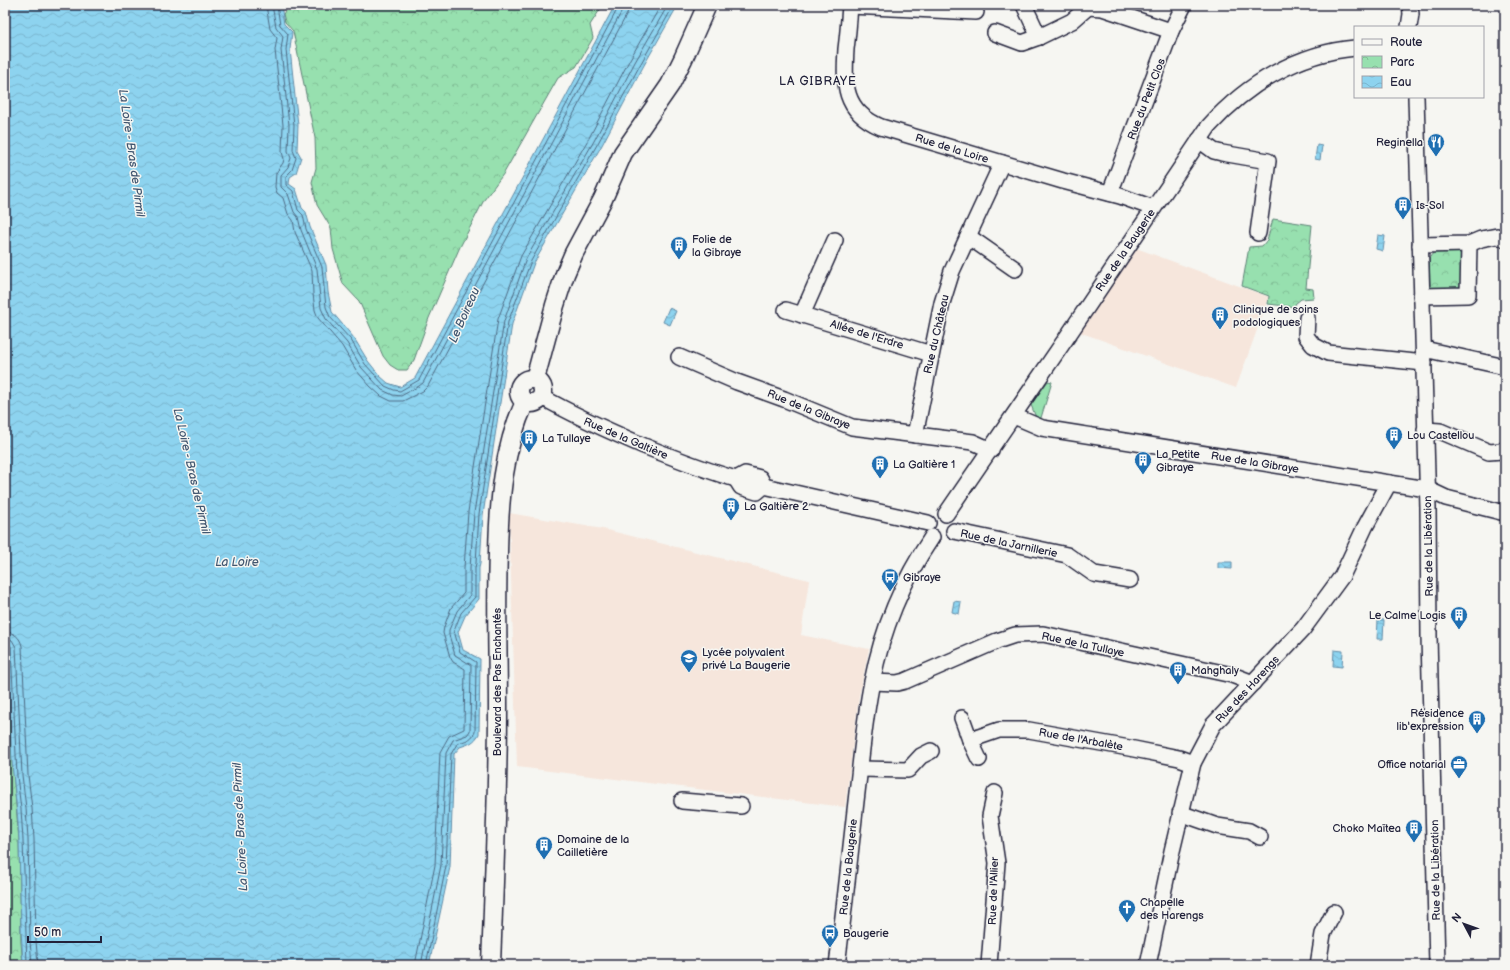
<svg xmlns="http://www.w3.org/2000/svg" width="1510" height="970" viewBox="0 0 1510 970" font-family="'Balsamiq Sans',sans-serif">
<defs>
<pattern id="park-crowns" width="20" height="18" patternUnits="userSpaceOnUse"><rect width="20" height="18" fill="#97e0af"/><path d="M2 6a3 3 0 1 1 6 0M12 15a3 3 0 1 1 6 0" fill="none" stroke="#82c097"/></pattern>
<pattern id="water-waves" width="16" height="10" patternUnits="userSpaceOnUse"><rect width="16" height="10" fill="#8dd3ef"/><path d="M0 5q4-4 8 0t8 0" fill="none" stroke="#79b5ce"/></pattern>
</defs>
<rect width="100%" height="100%" fill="#f6f6f2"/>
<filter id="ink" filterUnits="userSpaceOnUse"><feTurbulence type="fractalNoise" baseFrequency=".025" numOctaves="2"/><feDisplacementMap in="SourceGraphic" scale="8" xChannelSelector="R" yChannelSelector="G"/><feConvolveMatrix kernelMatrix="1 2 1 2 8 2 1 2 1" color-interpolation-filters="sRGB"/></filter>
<g filter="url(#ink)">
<g fill="#f6e6dc">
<path d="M1136,248L1269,297L1236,388L1079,332Z"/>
<path d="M509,513L603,529L809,580L801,635L869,649L859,696L845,807L517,767Z"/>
</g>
<path fill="#97e0af" stroke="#5c8175" d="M1048,381L1052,382L1040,421L1037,420L1031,405Z"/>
<g fill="url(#park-crowns)" stroke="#5c8175">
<path d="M289,5H603L590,25L593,38L576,67L558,78L504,173L484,200L459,249L429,318L414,360L407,370H398L390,365L383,356L359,301L343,284L333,249L331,228L317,205L312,182L316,168L315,138L293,31L285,22L283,14Z"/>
<path d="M1273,219L1312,225L1306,288L1313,289L1314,298L1301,299L1295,304V307L1268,304L1269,296L1242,286L1249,247L1262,246L1267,240Z"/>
<path d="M1460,251L1461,253L1462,288L1434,291L1430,288L1429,258L1434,252Z"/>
<path d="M5,621L9,671L11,747L19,840L21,942L23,965H5Z"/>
</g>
<g fill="url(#water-waves)" stroke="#628ca7">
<path d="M5,5H281L284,24L292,32L290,49L298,125L297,150L301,157L296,173L290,177L289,184L296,189L302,208L306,212L310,227L326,265L328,292L332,312L354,338L368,361L380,376L388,383L400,387L415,378L615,5H678L643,67L602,145L534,263L512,324L483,515L480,564L479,568V599L465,616L458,632L463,650L480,659L479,734C474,743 469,744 460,747L454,754L450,867L429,965H23C20,924 20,882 19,840C18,808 12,777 11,746C9,704 10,662 5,621Z"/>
<path d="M1317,145L1322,146L1320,160L1315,159Z"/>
<path d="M1378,235L1385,236L1383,251L1376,249Z"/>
<path d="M669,308L676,311L670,325L663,322Z"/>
<path d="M1218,562H1232V569L1218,568Z"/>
<path d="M954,601L961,602L959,614L952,612Z"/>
<path d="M1378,620H1384L1383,639H1377Z"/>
<path d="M1334,650L1343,651L1342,667L1333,666Z"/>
</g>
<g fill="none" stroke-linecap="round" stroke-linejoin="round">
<g stroke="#4d6983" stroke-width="1">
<path d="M266,5L270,29L277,38L275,50L283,125L282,152L284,159L283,163L276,173L275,187L277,193L283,198L288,214L293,220L295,232L312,271L313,294L315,310L318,318L342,346L356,370L370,386L381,396L391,401H403L423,391L428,386L627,14L629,5"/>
<path d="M272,5L276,27L283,36L281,50L289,125L288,151L291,158L288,167L281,175V187L288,194L294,212L298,217L301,230L317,269L321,308L326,319L347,343L361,367L382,390L393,395L401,396L419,386L423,383L622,11L623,5"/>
<path d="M277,5L280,25L288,34L286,50L294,125L293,150L296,158L292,170L286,176V185L293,191L298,210L303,215L306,229L322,267L326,307L330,317L351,340L365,364L385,386L394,390L400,391L419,380L618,8V5"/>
<path d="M5,632C14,632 20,637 22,646L28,775L32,808L34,839L36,941L38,965"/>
<path d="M5,638L12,640L16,647L22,775L26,808L28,839L30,941L32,965"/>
<path d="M5,643L9,644L11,647L17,776L21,809L23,840L27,965"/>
<path d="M415,965L435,865L440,752L449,736L464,729L465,669L453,662L450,657L443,633L444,627L451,608L464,593V568L468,512L498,319L521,256L589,138L630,59L661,5"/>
<path d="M421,965L441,865L446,753L453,740L467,735L470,731L471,665L455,655L449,635V630L457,611L470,595V568L474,513L504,321L526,259L594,141L635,62L668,5"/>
<path d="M426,965L446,866L451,754L457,744C465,740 471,741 475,732L476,662L460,652L454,631L461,613L475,597V568L476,563L479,514L508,322L531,261L598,143L640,65L674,5"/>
</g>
<g stroke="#22223b" stroke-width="18">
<g id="minor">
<path d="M850,5C849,20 848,34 846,49C844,84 843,111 881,127L1063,181L1120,196L1153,208"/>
<path d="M1024,5L1039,37"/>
<path d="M850,6L976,12"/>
<path d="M1088,7L1102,8L1171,31"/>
<path d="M1409,27L1411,14L1410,5"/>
<path d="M995,33L1022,43L1039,37L1072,21L1088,7"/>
<path d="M1416,97L1428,508L1429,636L1437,965"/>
<path d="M1199,140L1214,151L1222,153L1268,161L1258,233"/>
<path d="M1110,193L1171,31L1184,5"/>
<path d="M969,237L1015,269"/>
<path d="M1420,245L1469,244L1481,239L1497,236L1505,239"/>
<path d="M1421,296L1468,295L1469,244"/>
<path d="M786,310L931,354"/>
<path d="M802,315L835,240"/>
<path d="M1307,318L1306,336L1313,345L1328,353L1424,363"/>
<path d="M1424,349L1505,367"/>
<path d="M679,357L737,382L784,399L852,427L973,442L991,450"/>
<path d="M542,397C575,416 609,431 644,446C674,458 704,470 736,479L745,474L760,478L764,486"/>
<path d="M1014,416L1042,428L1427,489L1446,498L1505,513"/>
<path d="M1425,430L1440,431L1489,452L1502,451L1505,448"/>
<path d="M915,435L942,303L952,271L1002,163"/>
<path d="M736,479L741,487L757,492L764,486L928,523"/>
<path d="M946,514L1065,340L1209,126C1247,84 1298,53 1355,48"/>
<path d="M954,531L1067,555L1094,574L1130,580"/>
<path d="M872,682L897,683L905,681L997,641L1015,635L1043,634L1232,675L1253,683"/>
<path d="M962,718L970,740L999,730H1029L1129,748L1179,758L1193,763"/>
<path d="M970,740L979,759"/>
<path d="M860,769L908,770L921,756L931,751"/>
<path d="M682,801L741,806"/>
<path d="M1180,813L1217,826L1249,831L1260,837"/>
<path d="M837,965C845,905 851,844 858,784C862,750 865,715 872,682C882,631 903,580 932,537"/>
<path d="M989,965L997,863L990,816L995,793"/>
<path d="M1148,965L1172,851L1193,763L1213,725L1303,629L1342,576L1365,527L1389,483"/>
<path d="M1318,965L1323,934L1334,912"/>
</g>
</g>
<g stroke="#22223b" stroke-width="21">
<g id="major">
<circle cx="531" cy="391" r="12"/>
<path d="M535,379L555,305L565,274L574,253L603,199L623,153L670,85L683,59L707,5"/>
<path d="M491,965C494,879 498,793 498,708C498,656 496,605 498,553C499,502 503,449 525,402"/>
</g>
</g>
<use href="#minor" stroke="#f6f6f2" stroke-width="15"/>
<use href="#major" stroke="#f6f6f2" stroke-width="18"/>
</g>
</g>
<defs>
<g id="restaurant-pin" transform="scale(0.9)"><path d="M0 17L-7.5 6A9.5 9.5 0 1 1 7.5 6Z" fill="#1f6fb2" stroke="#f6f6f2"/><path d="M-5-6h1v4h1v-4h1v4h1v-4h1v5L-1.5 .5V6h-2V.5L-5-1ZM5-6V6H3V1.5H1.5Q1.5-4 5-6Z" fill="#fff"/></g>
<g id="building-pin" transform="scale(0.9)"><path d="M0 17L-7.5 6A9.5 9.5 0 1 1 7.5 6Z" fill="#1f6fb2" stroke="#f6f6f2"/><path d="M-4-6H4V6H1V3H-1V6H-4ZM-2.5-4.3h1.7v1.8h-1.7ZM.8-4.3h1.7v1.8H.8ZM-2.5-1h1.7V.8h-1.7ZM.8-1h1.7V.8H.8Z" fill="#fff"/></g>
<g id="bus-pin" transform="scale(0.9)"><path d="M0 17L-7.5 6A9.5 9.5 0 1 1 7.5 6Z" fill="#1f6fb2" stroke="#f6f6f2"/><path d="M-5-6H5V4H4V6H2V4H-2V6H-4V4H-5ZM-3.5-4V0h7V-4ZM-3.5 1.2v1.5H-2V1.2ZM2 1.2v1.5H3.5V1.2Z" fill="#fff"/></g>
<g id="school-pin" transform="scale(0.9)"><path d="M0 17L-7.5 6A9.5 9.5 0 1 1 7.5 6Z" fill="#1f6fb2" stroke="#f6f6f2"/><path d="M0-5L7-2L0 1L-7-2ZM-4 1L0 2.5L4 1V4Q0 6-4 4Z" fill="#fff"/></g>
<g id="office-pin" transform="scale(0.9)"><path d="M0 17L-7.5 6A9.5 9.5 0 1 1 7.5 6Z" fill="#1f6fb2" stroke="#f6f6f2"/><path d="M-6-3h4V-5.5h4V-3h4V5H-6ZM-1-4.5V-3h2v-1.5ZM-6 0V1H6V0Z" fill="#fff"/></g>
<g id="church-pin" transform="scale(0.9)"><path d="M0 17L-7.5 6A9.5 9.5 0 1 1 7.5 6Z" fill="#1f6fb2" stroke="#f6f6f2"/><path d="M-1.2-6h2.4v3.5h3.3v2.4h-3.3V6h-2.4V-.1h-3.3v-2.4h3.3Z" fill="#fff"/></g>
</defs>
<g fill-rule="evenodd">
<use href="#restaurant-pin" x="1436" y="142"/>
<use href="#building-pin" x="1403" y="205"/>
<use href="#building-pin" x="679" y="245"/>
<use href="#building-pin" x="1220" y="315"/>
<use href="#building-pin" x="1394" y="435"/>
<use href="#building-pin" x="529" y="438"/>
<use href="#building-pin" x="1143" y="460"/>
<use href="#building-pin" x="880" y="464"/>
<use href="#building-pin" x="731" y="506"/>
<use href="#bus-pin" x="890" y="577"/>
<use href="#building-pin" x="1459" y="615"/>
<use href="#school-pin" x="689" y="658"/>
<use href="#building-pin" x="1178" y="670"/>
<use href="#building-pin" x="1477" y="719"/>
<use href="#office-pin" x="1459" y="764"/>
<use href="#building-pin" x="1414" y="828"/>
<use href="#building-pin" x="544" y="845"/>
<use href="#church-pin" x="1127" y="908"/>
<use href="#bus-pin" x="830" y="933"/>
</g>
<g text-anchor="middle" stroke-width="3" stroke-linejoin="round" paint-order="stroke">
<g font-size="11" fill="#22223b" stroke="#f6f6f2">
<text transform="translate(1146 99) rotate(-69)" y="4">Rue du Petit Clos</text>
<text transform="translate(952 148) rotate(17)" y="4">Rue de la Loire</text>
<text transform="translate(1125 250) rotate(-56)" y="4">Rue de la Baugerie</text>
<text transform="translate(867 334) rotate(17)" y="4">Allée de l'Erdre</text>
<text transform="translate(936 334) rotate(-77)" y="4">Rue du Château</text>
<text transform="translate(809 409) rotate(22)" y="4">Rue de la Gibraye</text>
<text transform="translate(626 438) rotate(23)" y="4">Rue de la Galtière</text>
<text transform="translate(1255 462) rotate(9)" y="4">Rue de la Gibraye</text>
<text transform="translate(1009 543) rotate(12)" y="4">Rue de la Jarnillerie</text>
<text transform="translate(1428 546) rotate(-91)" y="4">Rue de la Libération</text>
<text transform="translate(1083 644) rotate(12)" y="4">Rue de la Tullaye</text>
<text transform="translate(497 682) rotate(-90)" y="4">Boulevard des Pas Enchantés</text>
<text transform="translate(1247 689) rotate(-47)" y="4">Rue des Harengs</text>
<text transform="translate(1081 739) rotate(10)" y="4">Rue de l'Arbalète</text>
<text transform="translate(848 867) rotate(-84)" y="4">Rue de la Baugerie</text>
<text transform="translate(1435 870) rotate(-91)" y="4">Rue de la Libération</text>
<text transform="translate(993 891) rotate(-88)" y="4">Rue de l'Allier</text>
</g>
<g font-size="11" fill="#22223b" stroke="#f6f6f2" text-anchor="start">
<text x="1423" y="146" text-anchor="end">Reginella</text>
<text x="1416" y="209">Is-Sol</text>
<text x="692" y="243">Folie de<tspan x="692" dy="13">la Gibraye</tspan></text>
<text x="1233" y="313">Clinique de soins<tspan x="1233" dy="13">podologiques</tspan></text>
<text x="1407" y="439">Lou Castellou</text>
<text x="542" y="442">La Tullaye</text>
<text x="1156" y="458">La Petite<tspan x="1156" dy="13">Gibraye</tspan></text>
<text x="893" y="468">La Galtière 1</text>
<text x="744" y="510">La Galtière 2</text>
<text x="903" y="581">Gibraye</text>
<text x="1446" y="619" text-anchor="end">Le Calme Logis</text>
<text x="702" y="656">Lycée polyvalent<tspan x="702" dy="13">privé La Baugerie</tspan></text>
<text x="1191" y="674">Mahghaly</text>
<text x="1464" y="717" text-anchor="end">Résidence<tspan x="1464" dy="13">lib'expression</tspan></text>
<text x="1446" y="768" text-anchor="end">Office notarial</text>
<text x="1401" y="832" text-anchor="end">Choko Maïtea</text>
<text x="557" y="843">Domaine de la<tspan x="557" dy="13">Cailletière</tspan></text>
<text x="1140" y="906">Chapelle<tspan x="1140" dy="13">des Harengs</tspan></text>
<text x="843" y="937">Baugerie</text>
</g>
<g font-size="12" letter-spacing="1" fill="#22223b" stroke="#f6f6f2">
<text x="818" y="85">LA GIBRAYE</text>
</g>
<g font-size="12" font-style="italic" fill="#425771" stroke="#f6f6f2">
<text transform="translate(132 153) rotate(82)" y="4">La Loire - Bras de Pirmil</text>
<text transform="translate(464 315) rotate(-66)" y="4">Le Boireau</text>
<text transform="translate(192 471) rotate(77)" y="4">La Loire - Bras de Pirmil</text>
<text x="237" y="566">La Loire</text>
<text transform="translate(240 827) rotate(-93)" y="4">La Loire - Bras de Pirmil</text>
</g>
</g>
<rect width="1510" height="970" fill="none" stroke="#f6f6f2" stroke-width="20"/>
<rect x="10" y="10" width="1490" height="950" fill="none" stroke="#22223b" stroke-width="1.5" filter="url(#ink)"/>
<rect x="1354" y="26" width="130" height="72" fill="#f6f6f2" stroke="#a1a1a9"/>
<rect x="1362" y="39" width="20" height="6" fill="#f6f6f2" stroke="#a1a1a9"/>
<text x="1390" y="46" font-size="12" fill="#22223b">Route</text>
<rect x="1362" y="56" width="20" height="12" fill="url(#park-crowns)" stroke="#a1a1a9"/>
<text x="1390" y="66" font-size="12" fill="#22223b">Parc</text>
<rect x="1362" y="76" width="20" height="12" fill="url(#water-waves)" stroke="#a1a1a9"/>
<text x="1390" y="86" font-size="12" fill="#22223b">Eau</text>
<g transform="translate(1464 924) rotate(311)" stroke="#f6f6f2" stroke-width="3" paint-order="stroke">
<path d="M0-3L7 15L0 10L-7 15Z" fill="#22223b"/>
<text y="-6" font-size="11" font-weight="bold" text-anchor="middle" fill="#22223b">N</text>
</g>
<path d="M28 936v6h73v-6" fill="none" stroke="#22223b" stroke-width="2"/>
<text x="34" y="936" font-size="12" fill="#22223b" stroke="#f6f6f2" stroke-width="3" paint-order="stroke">50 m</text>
</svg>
